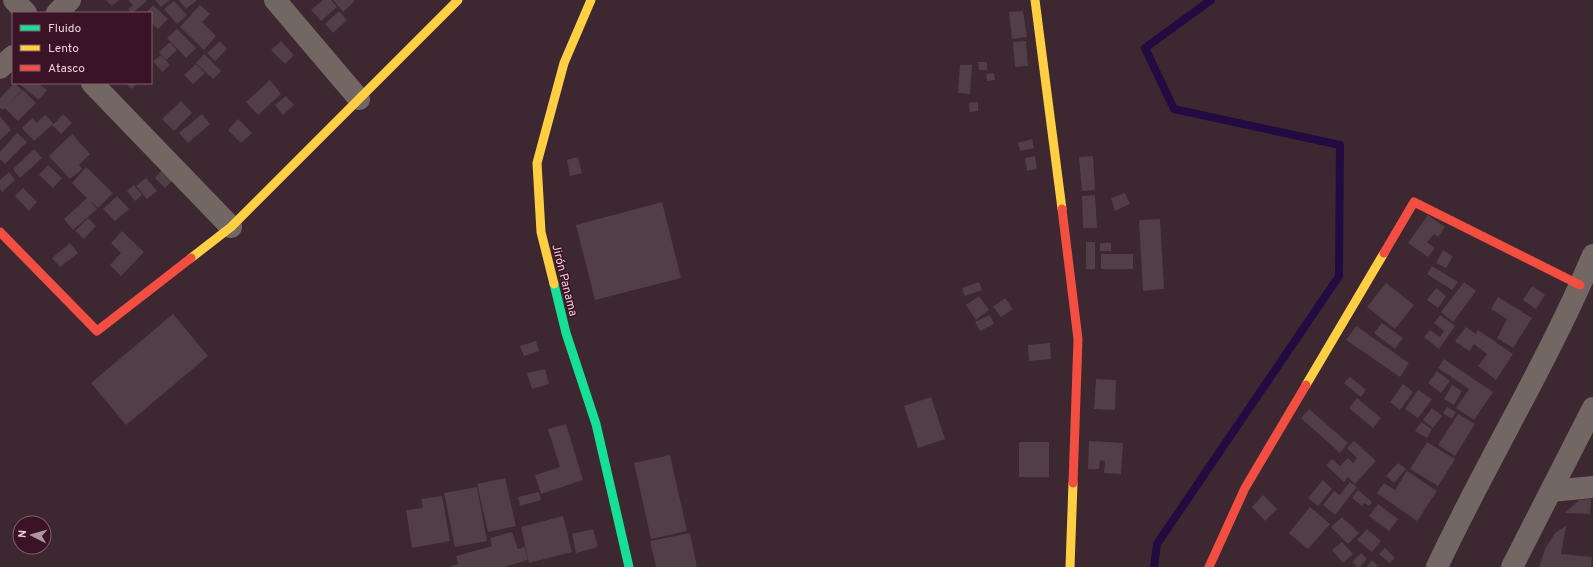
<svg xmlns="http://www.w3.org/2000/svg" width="1593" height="567" viewBox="0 0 1593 567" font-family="Overpass,sans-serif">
<rect width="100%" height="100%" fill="#3d2731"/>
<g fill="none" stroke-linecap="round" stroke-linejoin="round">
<path stroke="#230b42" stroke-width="8" d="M1154,567L1157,544L1339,276L1340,145L1174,109L1145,48L1211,0"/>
</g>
<g fill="#513e46">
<path d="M106,0H119L112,6Z"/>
<path d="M128,0H146L147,1L132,13L128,9L133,5Z"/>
<path d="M155,0H170L161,7Z"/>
<path d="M179,0H197L186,9Z"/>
<path d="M323,0H331L337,7L321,21L311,10Z"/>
<path d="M333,0H353L355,1L343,12Z"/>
<path d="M174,1L187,15L177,24L164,9Z"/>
<path d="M153,5L168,19L158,29L151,23V13H146Z"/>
<path d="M200,5L210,14L202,22L216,36L204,50L180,27Z"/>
<path d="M339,11L347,20L333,33L325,24Z"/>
<path d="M1023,11L1027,37L1012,39L1009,12Z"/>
<path d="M177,29L196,48L186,58L167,38Z"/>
<path d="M220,41L227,49L215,61L207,53Z"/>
<path d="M281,41L294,55L285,64L271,50Z"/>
<path d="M1026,41L1028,66L1015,67L1013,42Z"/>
<path d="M170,42L177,50L166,60L159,52Z"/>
<path d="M204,54L221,71L213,79L196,63Z"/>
<path d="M161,55L170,65L162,72L153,61Z"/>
<path d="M978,62H987V70H979Z"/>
<path d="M196,64L205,73L193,84L184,75Z"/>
<path d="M960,65H972L970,94L958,93Z"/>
<path d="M994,73L995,80L987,81L986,74Z"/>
<path d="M270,80L281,94L258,115L246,102Z"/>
<path d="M14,83L22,90L10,103L23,90L36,103L18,121L5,108L3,110L0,108V98Z"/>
<path d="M18,83H38L47,90L39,100Z"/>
<path d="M125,83H138L132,89Z"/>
<path d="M286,96L294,105L283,115L275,105Z"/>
<path d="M181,101L192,113L174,131L162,119Z"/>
<path d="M978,102V111L970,112L969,103Z"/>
<path d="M63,114L72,123L61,134L52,125L34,141L22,128L32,118L37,123L45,115L54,124Z"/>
<path d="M202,114L210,124L188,143L179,133Z"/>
<path d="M0,116L11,130L0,140Z"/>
<path d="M238,119L252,133L241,143L228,130Z"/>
<path d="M17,133L27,142L5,164L0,159V152Z"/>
<path d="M72,134L90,154L79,165L82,169L70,179L49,156Z"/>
<path d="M1032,139L1034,148L1020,151L1018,143Z"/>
<path d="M34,149L42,158L20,178L13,169Z"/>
<path d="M1035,156L1037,169L1027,171L1025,158Z"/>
<path d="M1093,156L1095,190L1082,191L1079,157Z"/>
<path d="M578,157L582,173L570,176L567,160Z"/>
<path d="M48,165L62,178L53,188L39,175Z"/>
<path d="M86,167L113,193L98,208L90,201L97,209L73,230L64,219L87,198L72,183Z"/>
<path d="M162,170L173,180L165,188L155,178Z"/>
<path d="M9,172L15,180L2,192L0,189V180Z"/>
<path d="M146,178L157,191L147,199L136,186Z"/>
<path d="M134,185L142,195L135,201L127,191Z"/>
<path d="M23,188L37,202L29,211L15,196Z"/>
<path d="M1125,193L1130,204L1115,211L1111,198Z"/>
<path d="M1095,195L1097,228H1083L1082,196Z"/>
<path d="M117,196L129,209L115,221L103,209Z"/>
<path d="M662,202L681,278L595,300L576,225Z"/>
<path d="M1428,215L1445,227L1438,237L1434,234L1427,242L1435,248L1428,257L1408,243Z"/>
<path d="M88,218L96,226L84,239L75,231Z"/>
<path d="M1160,219L1164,289L1143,291L1139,220Z"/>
<path d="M122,231L144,252L121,276L110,265L121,253L111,243Z"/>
<rect x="1086" y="242" width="9" height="27"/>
<path d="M70,243L78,253L60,267L52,258Z"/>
<rect x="1100" y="243" width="11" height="8"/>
<path d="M1443,250L1453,256L1446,268L1436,263Z"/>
<rect x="1101" y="254" width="32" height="15"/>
<path d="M1432,266L1458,282L1452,290L1427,274Z"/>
<path d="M979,282L982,290L965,296L962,288Z"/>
<path d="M1464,282L1476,291L1453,322L1441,312Z"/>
<path d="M1386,283L1414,305L1395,329L1367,307Z"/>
<path d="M1532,286L1545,295L1536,309L1523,300Z"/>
<path d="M1436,288L1446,296L1438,308L1427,300Z"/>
<path d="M979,296L989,310L976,320L966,305Z"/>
<path d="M1498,297L1532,318L1513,348L1497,338L1507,319L1491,309Z"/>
<path d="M1005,298L1013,309L1001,317L993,307Z"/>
<path d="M173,314L208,356L126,425L91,383Z"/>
<path d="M990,315L994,324L980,331L975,322Z"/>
<path d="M1440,315L1455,326L1439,349L1424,337L1430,330L1440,337L1444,331L1434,323Z"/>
<path d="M1382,323L1403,338L1395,349L1374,333Z"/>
<path d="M1356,326L1409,363L1400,377L1346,340Z"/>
<path d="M1466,327L1476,334L1478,330L1513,354L1496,380L1478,366L1487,354L1474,344L1469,351L1455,341Z"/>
<path d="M536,341L539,351L524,356L520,346Z"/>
<path d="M1050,343L1051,359L1029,361L1028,345Z"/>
<path d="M1444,359L1493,392L1474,420L1456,408L1469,389L1438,368Z"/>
<path d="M545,369L549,384L532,389L527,373Z"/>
<path d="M1437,371L1450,381L1441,393L1428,383Z"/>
<path d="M1350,377L1366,390L1361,397L1344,383Z"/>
<path d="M1096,379L1116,380L1115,410L1094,409Z"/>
<path d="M1403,384L1413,392L1400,410L1390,402Z"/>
<path d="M1452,385L1462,391L1454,405L1444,399Z"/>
<path d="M1418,390L1432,399L1418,418L1405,409Z"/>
<path d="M931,397L945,439L918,448L904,406Z"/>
<path d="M1357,398L1381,418L1373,428L1349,408Z"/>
<path d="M1447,407L1456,412L1452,419L1443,413Z"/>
<path d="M1432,408L1442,416L1433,428L1423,420Z"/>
<path d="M1309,409L1348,443L1340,453L1301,418Z"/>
<path d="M1458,414L1475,424L1455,456L1438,445Z"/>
<path d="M1421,422L1432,429L1427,438L1415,431Z"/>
<path d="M566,424L583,480L541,494L535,475L560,467L548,429Z"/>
<path d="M1089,441L1123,443L1121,474L1104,473L1105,461L1100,460L1099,469H1088Z"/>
<path d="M1354,441L1376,461L1355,484L1348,477L1344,482L1326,465L1332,459L1340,466L1348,458L1353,463L1357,458L1347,448Z"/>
<rect x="1019" y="442" width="30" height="35"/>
<path d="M1427,442L1455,459L1438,486L1410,469Z"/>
<path d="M670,455L687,531L651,539L634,463Z"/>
<path d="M1398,463L1406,469L1394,483L1386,476Z"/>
<path d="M1407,471L1437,491L1417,521L1377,493L1384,483L1395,490Z"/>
<path d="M505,478L516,526L488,532L477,484Z"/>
<path d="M1323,480L1332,489L1318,506L1308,498Z"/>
<path d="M1350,482L1357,487L1335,515L1323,505L1334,491L1340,495Z"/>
<path d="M477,487L487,541L455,547L444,493Z"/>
<path d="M1358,490L1372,502L1369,506L1364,503L1362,506L1352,498Z"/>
<path d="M539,492L541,500L520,506L518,497Z"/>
<path d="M1263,495L1277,509L1265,521L1252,507Z"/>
<path d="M442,496L450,541L412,548L406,510L423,508L421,499Z"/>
<path d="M1591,499L1590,514L1565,513L1579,500Z"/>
<path d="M1378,504L1398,519L1389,531L1369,516Z"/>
<path d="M1310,507L1330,524L1308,549L1289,533Z"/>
<path d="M563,516L572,552L529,563L521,527Z"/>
<path d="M1342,517L1359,533L1348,544L1331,527Z"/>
<path d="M1566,526L1561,554L1592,557L1591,567H1539L1545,549L1555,533Z"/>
<path d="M593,529L598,547L576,553L572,534Z"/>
<path d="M1367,529L1381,541L1372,552L1357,540Z"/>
<path d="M512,532L518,549L525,547L528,560L504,567H450L458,564L456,556L492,546L490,538Z"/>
<path d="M690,533L697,567H656L650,541Z"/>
<path d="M1342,542L1353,554L1343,563L1332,550Z"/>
<path d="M1385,548L1395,558L1390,563L1379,554Z"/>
<path d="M1361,553L1367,559L1360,567H1357L1352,562Z"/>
<path d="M1372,560L1378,566L1376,567H1366Z"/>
</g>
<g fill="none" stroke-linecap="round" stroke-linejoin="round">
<g stroke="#736763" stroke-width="22">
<path d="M14,0L26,13"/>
<path d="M275,0L359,99"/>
<path d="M57,13L70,0"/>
<path d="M0,68L13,56"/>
<path d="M92,83L231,227"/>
<path d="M1551,491L1593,487"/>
<path d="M1437,567C1486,462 1548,362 1593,255"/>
<path d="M1512,567L1593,408"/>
</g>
<path stroke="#16e098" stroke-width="9" d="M554,284L566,333L596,424L629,567"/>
<g stroke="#ffcf43" stroke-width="9">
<path d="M1035,0L1062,209"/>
<path d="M191,258L231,227L458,0"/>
<path d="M554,284L541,232L537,163L564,63L591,0"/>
<path d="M1306,385L1384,253"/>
<path d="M1070,567L1073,483"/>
</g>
<g stroke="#f24e42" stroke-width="9">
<path d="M1062,209L1078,339L1073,483"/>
<path d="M0,232L97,331L191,258"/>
<path d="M1384,253L1414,202L1580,285"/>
<path d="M1209,567L1245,488L1306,385"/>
</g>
</g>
<g text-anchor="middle" stroke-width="3" stroke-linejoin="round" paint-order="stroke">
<g font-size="12" fill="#edd1db" stroke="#3b1326">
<text transform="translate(565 280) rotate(76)" y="4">Jirón Panama</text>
</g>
</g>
<rect x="12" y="12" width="140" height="72" fill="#3b1326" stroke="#825f6e"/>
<rect x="20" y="25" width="20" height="6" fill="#16e098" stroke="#825f6e"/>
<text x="48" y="32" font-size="12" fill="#edd1db">Fluido</text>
<rect x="20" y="45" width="20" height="6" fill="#ffcf43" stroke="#825f6e"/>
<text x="48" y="52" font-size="12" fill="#edd1db">Lento</text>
<rect x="20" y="65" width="20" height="6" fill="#f24e42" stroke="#825f6e"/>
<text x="48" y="72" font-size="12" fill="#edd1db">Atasco</text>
<g transform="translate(32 535) rotate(276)"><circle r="19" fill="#3b1326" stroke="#825f6e"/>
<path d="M0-3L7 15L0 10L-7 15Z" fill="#af96a0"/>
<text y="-6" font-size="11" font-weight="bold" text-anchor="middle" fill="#edd1db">N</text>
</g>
</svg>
